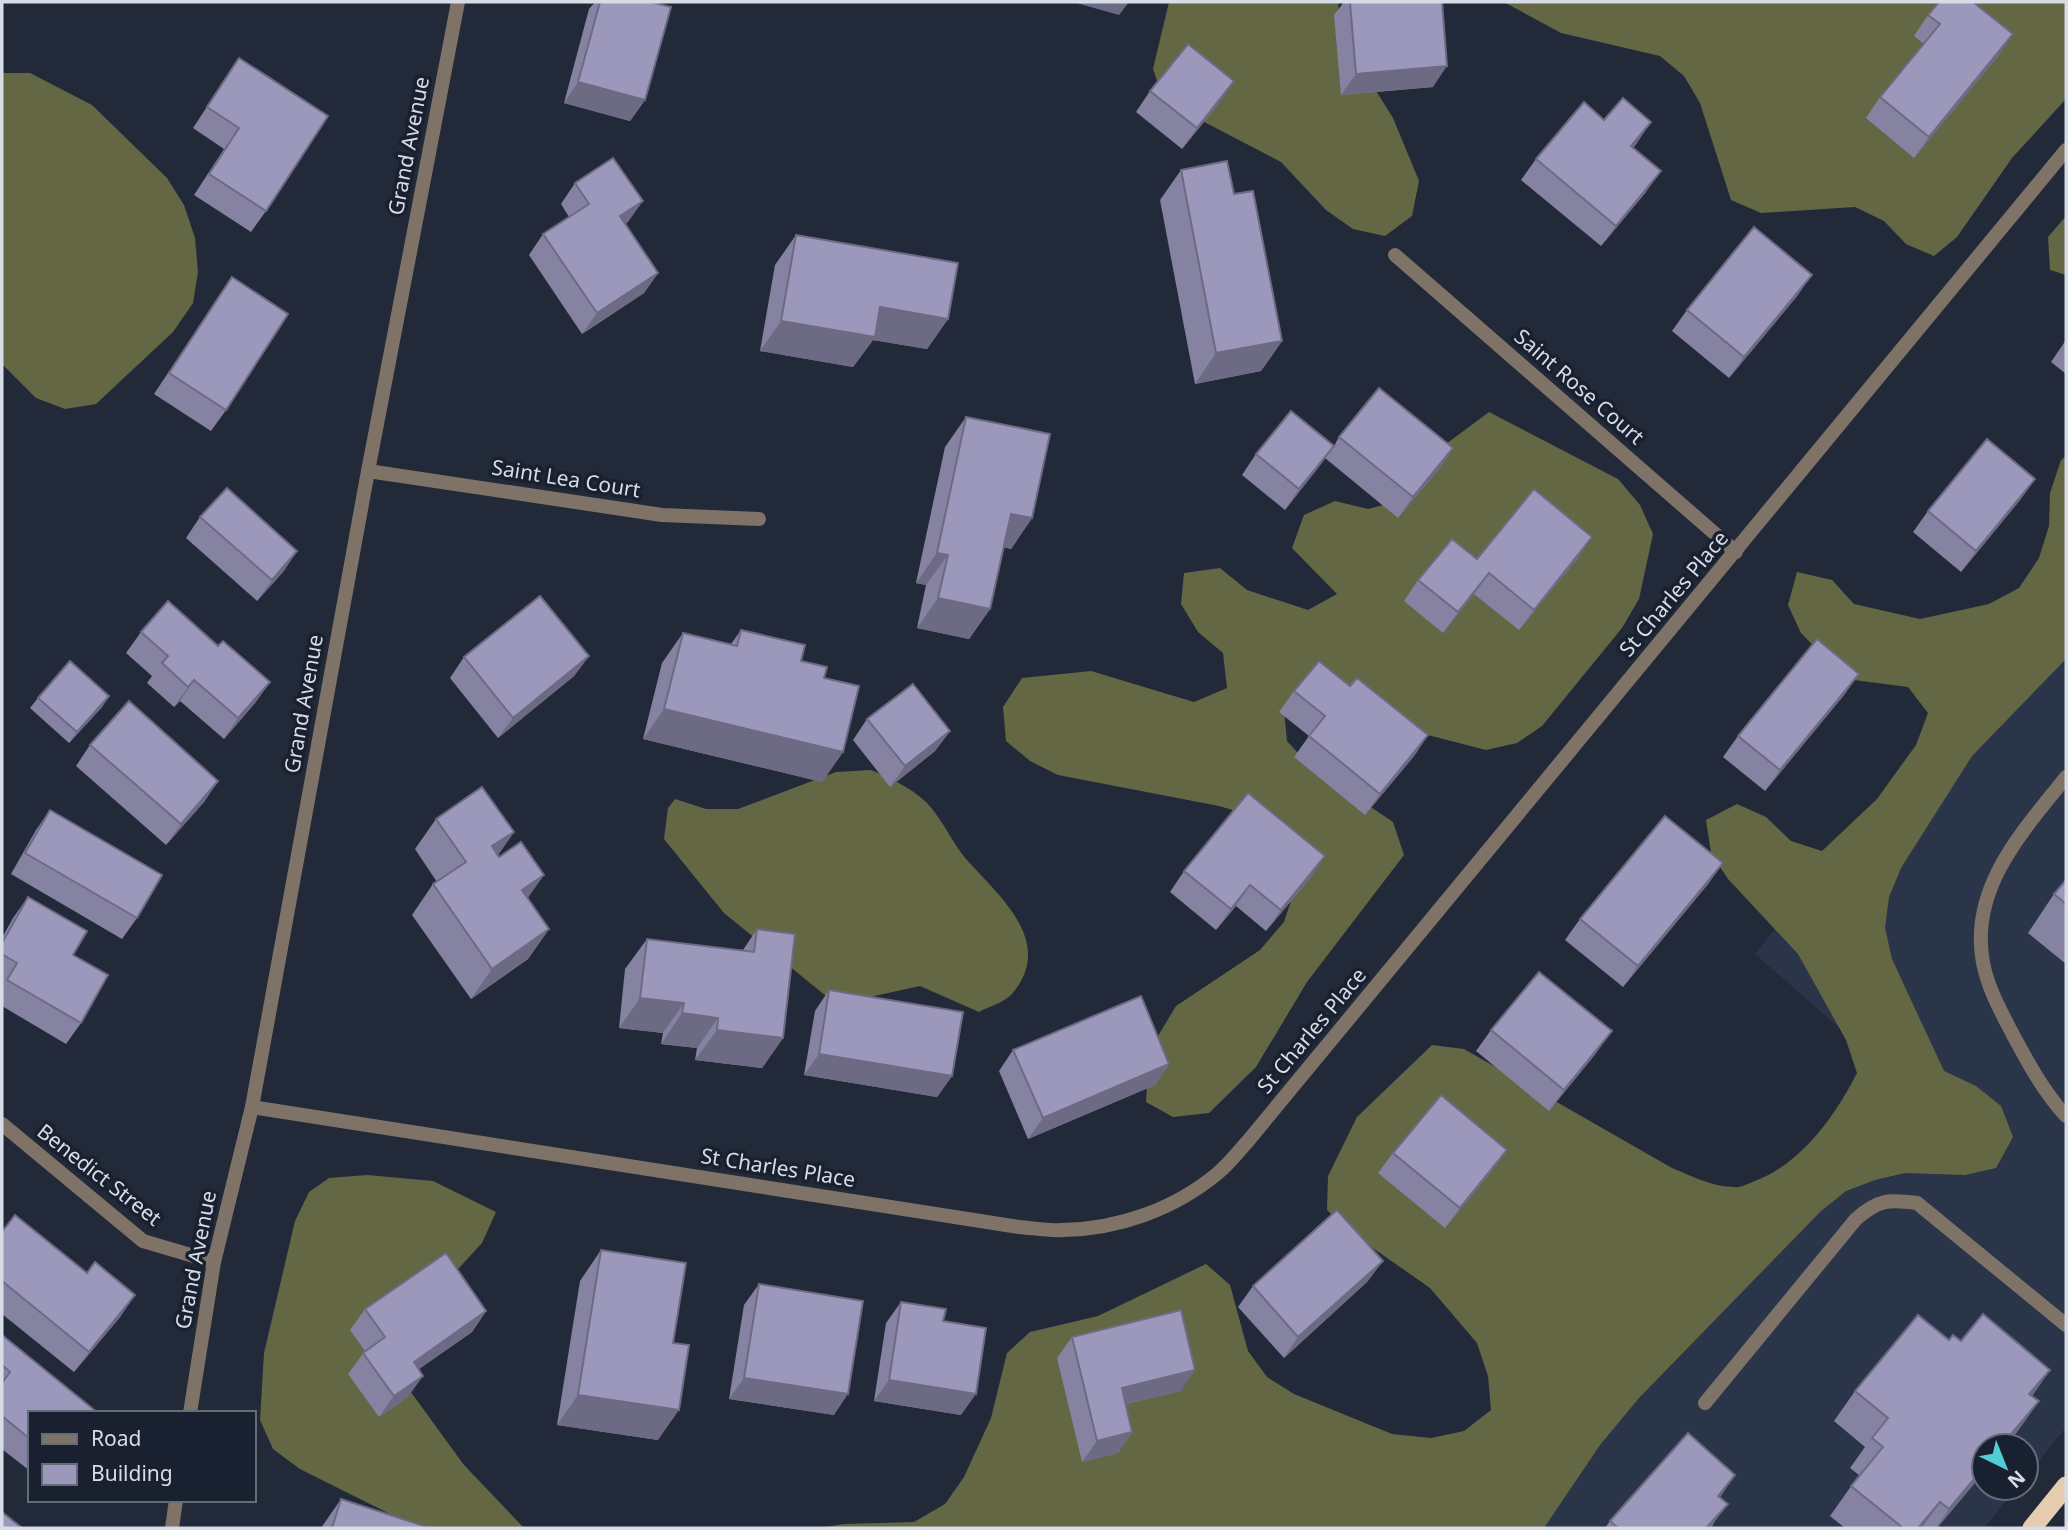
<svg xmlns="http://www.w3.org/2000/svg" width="2068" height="1530" viewBox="0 0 2068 1530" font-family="'Noto Sans',sans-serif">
<rect width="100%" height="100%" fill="#222a3a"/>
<path fill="#2b354a" d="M2066,579V1427L2026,1477V1446H1984V1488H2017L1984,1528H1528L1898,1079L1755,954Z"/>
<g fill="#636744">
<path d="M1169,2H1338L1341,35L1393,118L1419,181L1412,216L1385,236L1353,229L1326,210L1281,162L1164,101L1153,69Z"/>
<path d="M1504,2H2066V99L2012,158L1957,237L1934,256L1906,244L1884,221L1855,207L1761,213L1731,200L1700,103L1684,76L1660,56L1561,33Z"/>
<path d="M2,73H30L92,105L167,178L184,205L195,238L198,272L193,303L173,332L96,404L65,409L36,398L2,364Z"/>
<path d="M2066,216V275L2050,270L2048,237Z"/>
<path d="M1489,412L1618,479L1640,505L1653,534L1639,599L1622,628L1542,726L1517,743L1486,750L1424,734L1284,710L1287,741L1310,766L1393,822L1404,855L1307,982L1256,1067L1209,1113L1173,1117L1146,1102L1148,1070L1158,1036L1176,1006L1260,950L1284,922L1295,889L1280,824L1219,806L1058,775L1030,761L1006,741L1003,707L1022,678L1091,671L1194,702L1227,688L1223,653L1198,632L1181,604L1184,573L1220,568L1247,590L1308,610L1337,594L1292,548L1304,515L1335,501L1368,509L1402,500L1442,447Z"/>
<path d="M2066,456V659L1972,756L1901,868L1889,897L1885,928L1892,959L1944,1071L1976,1086L2001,1106L2013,1137L1996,1168L1965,1175L1905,1173L1875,1180L1846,1191L1820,1212L1639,1398L1600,1445L1544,1528H819L844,1524L914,1522L945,1504L964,1477L991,1418L1007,1353L1030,1332L1098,1316L1206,1264L1230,1285L1248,1351L1267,1377L1294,1394L1392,1434L1431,1438L1464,1431L1491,1410L1488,1376L1477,1343L1430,1288L1350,1232L1327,1210L1328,1176L1357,1117L1432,1045L1464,1049L1672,1168C1691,1176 1713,1187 1734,1187C1741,1188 1749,1183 1755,1181C1802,1163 1835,1116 1857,1073L1846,1040L1798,954L1728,879L1711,853L1706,820L1737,804L1766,817L1791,841L1822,851L1877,799L1916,745L1928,713L1908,687L1846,679L1801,633L1788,605L1797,572L1832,580L1854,604L1920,619L1989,604L2019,588L2039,558L2049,526L2050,493L2061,460Z"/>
<path d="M871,770C890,778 910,787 926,802C942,818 951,841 966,859C999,896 1056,942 1012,994C1005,1002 988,1007 979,1012L920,986L856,1000L826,996L724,913L664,839L668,808L675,799L706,809H738L836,772Z"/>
<path d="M367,1175L433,1181L496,1212L482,1243L438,1291L405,1384L464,1465L524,1528H407L386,1512L300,1469L273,1449L260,1420L264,1353L295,1221L309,1192L329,1178Z"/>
</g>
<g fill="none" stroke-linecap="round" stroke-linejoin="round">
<g stroke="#7f7367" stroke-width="14">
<path d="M2066,777C2025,829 1972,884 1982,956C1985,982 1999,1008 2011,1031C2027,1061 2043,1091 2066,1116"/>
<path d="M1705,1403L1856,1219C1878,1200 1888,1199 1917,1203L2066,1325"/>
</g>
<g stroke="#7f7367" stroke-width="14">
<path d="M1395,255L1736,552"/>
<path d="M368,471L662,515L759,519"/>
<path d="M252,1107L1019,1227C1033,1228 1048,1231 1063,1230C1119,1229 1175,1209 1218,1173C1229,1164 1238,1152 1248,1141L2066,150"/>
<path d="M2,1124L143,1241L214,1262"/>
</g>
<g stroke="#7f7367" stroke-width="14">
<path d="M190,1413L214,1262L252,1107L368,471L458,2"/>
<path d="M172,1528L176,1500"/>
</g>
<path stroke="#e5ccae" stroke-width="19" d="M2032,1528L2066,1486"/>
</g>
<g fill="#8683a2">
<path d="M595,2H651L645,100L630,121L564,103L589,9Z"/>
<path d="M1344,2H1442L1433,87L1341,95L1334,15Z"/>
<path d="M1928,15L1999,55L1914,158L1866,118L1880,97L1924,44L1914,36Z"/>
<path d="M239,58L266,211L251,232L194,195L224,149L193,128Z"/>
<path d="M1150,91L1220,102L1182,149L1136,112Z"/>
<path d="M1604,120L1637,143L1633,148L1646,192L1601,246L1521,180L1536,159Z"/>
<path d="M1181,170L1234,194L1282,341L1261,371L1195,384L1160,200Z"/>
<path d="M575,183L628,222L625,224L658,273L644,293L582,334L529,255L543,234L569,217L561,204Z"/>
<path d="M796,235L948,319L927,349L873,340L853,367L760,351L775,265Z"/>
<path d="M232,277L226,410L211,431L154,394Z"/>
<path d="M1798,295L1729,378L1672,331L1687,310Z"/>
<path d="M2066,340V374L2051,362Z"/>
<path d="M966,417L1032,518L1011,549L1004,547L990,609L969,639L917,628L926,585L916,583L945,447Z"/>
<path d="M1339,437L1453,448L1439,469L1398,518L1325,458L1285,510L1242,475L1256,454L1334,446Z"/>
<path d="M2035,479L2020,500L1961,572L1913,532L1928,511Z"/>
<path d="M200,517L297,551L283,572L257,601L186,538Z"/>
<path d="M1578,558L1519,630L1474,594L1443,633L1404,601L1418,580L1477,559Z"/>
<path d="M741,630L801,661L824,678L843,752L822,782L643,739L662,663L683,633L731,644Z"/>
<path d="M141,632L218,646L270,682L255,703L224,739L180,701L174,707L147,683L152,676L126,653Z"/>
<path d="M589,656L574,676L498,738L450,678L464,657Z"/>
<path d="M1859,674L1844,695L1765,791L1723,757L1738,736Z"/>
<path d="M1350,686L1428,735L1414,756L1365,815L1294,757L1309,736L1279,712L1294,691Z"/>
<path d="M109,696L102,707L69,743L30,708L38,698Z"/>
<path d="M867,719L950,731L935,751L890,787L853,740Z"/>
<path d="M90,745L218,781L204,802L166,845L76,766Z"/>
<path d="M50,810L137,918L122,939L11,874L36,830Z"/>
<path d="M436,819L514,832L498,855L549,929L528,959L471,999L412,915L433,884L437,882L415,849Z"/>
<path d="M1723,863L1708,884L1623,987L1565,940L1580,919Z"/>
<path d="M1184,871L1311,877L1266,931L1236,906L1216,930L1170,892Z"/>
<path d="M2066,880V964L2028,933L2054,894Z"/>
<path d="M28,897L73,955L81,1023L66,1044L2,1006V938L13,918Z"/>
<path d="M757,929L783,1038L762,1068L695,1060L697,1048L661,1044L663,1033L619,1028L625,969L647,939L743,950Z"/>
<path d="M829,990L952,1076L937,1097L804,1075L815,1011Z"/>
<path d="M1491,1030L1597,1052L1549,1111L1476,1051Z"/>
<path d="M1013,1050L1169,1064L1155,1085L1028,1139L999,1071Z"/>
<path d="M1393,1153L1492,1171L1445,1228L1378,1173Z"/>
<path d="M2,1232L121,1316L74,1372L2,1314Z"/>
<path d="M601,1250L658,1440L557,1425L580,1281Z"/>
<path d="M1368,1281L1284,1358L1238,1307L1253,1286Z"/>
<path d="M759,1284L834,1415L729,1399L744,1305Z"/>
<path d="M901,1302L943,1321L961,1415L874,1401L886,1323Z"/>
<path d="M365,1309L486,1311L472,1332L419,1369L408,1397L379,1417L348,1374L365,1351L350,1330Z"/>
<path d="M2,1335L30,1413V1471L2,1449Z"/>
<path d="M1072,1337L1181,1391L1126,1404L1132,1432L1118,1453L1082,1462L1057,1358Z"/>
<path d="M1949,1340L2039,1401L2017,1432L2005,1446H1984V1472L1937,1528H1845L1830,1516L1859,1475L1850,1468L1865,1447L1834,1421L1855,1391Z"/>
<path d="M1720,1497L1713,1525L1710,1528H1605L1610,1521Z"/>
<path d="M341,1499L430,1528H321Z"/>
</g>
<g fill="#6d6a84">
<path d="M1073,2H1129L1119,15Z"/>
<path d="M2013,34L1999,55L1914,158L1929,137Z"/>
<path d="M1447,66L1433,87L1341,95L1356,74Z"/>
<path d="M1234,81L1220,102L1182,149L1197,128Z"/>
<path d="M578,82L645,100L630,121L564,103Z"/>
<path d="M1651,122L1637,143L1617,167L1631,146Z"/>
<path d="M1661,171L1646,192L1601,246L1616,226Z"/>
<path d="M643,201L628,222L606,237L620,216Z"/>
<path d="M658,273L644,293L582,334L597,313Z"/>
<path d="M1812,275L1798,295L1729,378L1744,357Z"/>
<path d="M880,307L948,319L927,349L873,340L853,367L760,351L781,321Z"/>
<path d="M1282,341L1261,371L1195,384L1216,353Z"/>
<path d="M1334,446L1319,467L1285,510L1299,489Z"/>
<path d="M1453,448L1439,469L1398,518L1413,497Z"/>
<path d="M2035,479L2020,500L1961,572L1976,551Z"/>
<path d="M1011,514L1032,518L1011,549L990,544Z"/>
<path d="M1592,537L1578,558L1519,630L1534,610Z"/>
<path d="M297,551L283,572L257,601L272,580Z"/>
<path d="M937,553L948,555L926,585L916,583Z"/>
<path d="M1489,573L1474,594L1443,633L1458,612Z"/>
<path d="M938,598L990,609L969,639L917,628Z"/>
<path d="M589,656L574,676L498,738L513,718Z"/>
<path d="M1859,674L1844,695L1765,791L1780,770Z"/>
<path d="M194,680L180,701L174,707L188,687Z"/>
<path d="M270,682L255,703L224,739L238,718Z"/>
<path d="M109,696L102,707L69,743L77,732Z"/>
<path d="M664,709L843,752L822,782L643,739Z"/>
<path d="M950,731L935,751L890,787L905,766Z"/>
<path d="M1428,735L1414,756L1365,815L1380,794Z"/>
<path d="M218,781L204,802L166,845L181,824Z"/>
<path d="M514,832L493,862L492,846Z"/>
<path d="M1325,856L1311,877L1266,931L1281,910Z"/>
<path d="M1723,863L1708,884L1623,987L1638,966Z"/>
<path d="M544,875L523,905L522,890Z"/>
<path d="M1250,885L1236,906L1216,930L1231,909Z"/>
<path d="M549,929L528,959L471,999L492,969Z"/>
<path d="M640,998L684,1003L663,1033L619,1028Z"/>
<path d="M682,1013L718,1018L697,1048L661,1044Z"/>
<path d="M717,1030L783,1038L762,1068L695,1060Z"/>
<path d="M1612,1031L1597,1052L1549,1111L1564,1090Z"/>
<path d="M819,1054L952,1076L937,1097L804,1075Z"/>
<path d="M1169,1064L1155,1085L1028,1139L1043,1118Z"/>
<path d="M1507,1150L1492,1171L1445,1228L1460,1208Z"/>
<path d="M1383,1261L1368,1281L1284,1358L1298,1337Z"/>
<path d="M135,1295L121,1316L74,1372L89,1352Z"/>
<path d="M486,1311L472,1332L399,1383L414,1362Z"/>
<path d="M1195,1370L1181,1391L1108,1408L1122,1388Z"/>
<path d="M2050,1370L2029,1401V1394Z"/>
<path d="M423,1376L408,1397L379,1417L394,1396Z"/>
<path d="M744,1378L848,1394L834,1415L729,1399Z"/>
<path d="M889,1380L976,1394L961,1415L874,1401Z"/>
<path d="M578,1395L679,1410L658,1440L557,1425Z"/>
<path d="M2039,1401L2017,1432L2005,1446H2001Z"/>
<path d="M1132,1432L1118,1453L1082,1462L1097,1441Z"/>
<path d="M1984,1467V1472L1937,1528H1936L1949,1509Z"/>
<path d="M1735,1475L1721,1496L1703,1517L1718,1496Z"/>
<path d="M1940,1502L1922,1528H1918Z"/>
<path d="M1728,1504L1710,1528H1706Z"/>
</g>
<g fill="#9c98bc" stroke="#6d6a84" stroke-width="2">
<path d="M600,2H651L671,7L645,100L578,82Z"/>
<path d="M1350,2H1442L1447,66L1356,74Z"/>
<path d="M1939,2H1973L2013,34L1929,137L1880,97L1940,24L1928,15Z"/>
<path d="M1188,44L1234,81L1197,128L1150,91Z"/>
<path d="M239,58L328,116L266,211L209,174L239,128L207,107Z"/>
<path d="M1623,98L1651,122L1631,146L1661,171L1616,226L1536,159L1584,102L1604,120Z"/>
<path d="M613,158L643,201L620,216L658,273L597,313L543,234L589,204L575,183Z"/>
<path d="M1227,161L1234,194L1253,191L1282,341L1216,353L1181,170Z"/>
<path d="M1754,227L1812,275L1744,357L1687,310Z"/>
<path d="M796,235L958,263L948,319L880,307L875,337L781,321Z"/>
<path d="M232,277L288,314L226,410L169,373Z"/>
<path d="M1379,388L1453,448L1413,497L1339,437Z"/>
<path d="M1291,411L1334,446L1299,489L1256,454Z"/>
<path d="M966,417L1050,434L1032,518L1011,514L990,609L938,598L948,555L937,553Z"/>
<path d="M1987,439L2035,479L1976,551L1928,511Z"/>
<path d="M227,488L297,551L272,580L200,517Z"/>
<path d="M1534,489L1592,537L1534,610L1489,573L1458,612L1418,580L1452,539L1477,559Z"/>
<path d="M540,596L589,656L513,718L464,657Z"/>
<path d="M168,601L218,646L223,641L270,682L238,718L194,680L188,687L162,663L168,656L141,632Z"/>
<path d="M741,630L805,645L801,661L827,667L824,678L859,686L843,752L664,709L683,633L737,646Z"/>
<path d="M1817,639L1859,674L1780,770L1738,736Z"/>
<path d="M70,661L109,696L77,732L38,698Z"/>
<path d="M1319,661L1350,686L1357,678L1428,735L1380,794L1309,736L1325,716L1294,691Z"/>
<path d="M913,684L950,731L905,766L867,719Z"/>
<path d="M129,701L218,781L181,824L90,745Z"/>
<path d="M482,787L514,832L492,846L499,857L521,842L544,875L522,890L549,929L492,969L433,884L466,862L436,819Z"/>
<path d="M1248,793L1325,856L1281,910L1250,885L1231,909L1184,871Z"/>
<path d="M50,810L162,875L137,918L25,853Z"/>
<path d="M1665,816L1723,863L1638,966L1580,919Z"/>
<path d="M2066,880V904L2054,894Z"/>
<path d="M28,897L87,931L73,955L108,975L81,1023L7,980L17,963L2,954V943Z"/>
<path d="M757,929L795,934L783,1038L717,1030L718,1018L682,1013L684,1003L640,998L647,939L754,952Z"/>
<path d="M1539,972L1612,1031L1564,1090L1491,1030Z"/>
<path d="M829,990L963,1012L952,1076L819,1054Z"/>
<path d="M1141,996L1169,1064L1043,1118L1013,1050Z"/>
<path d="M1441,1095L1507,1150L1460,1208L1393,1153Z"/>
<path d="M1337,1210L1383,1261L1298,1337L1253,1286Z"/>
<path d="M15,1215L87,1273L95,1262L135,1295L89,1352L2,1281V1232Z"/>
<path d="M601,1250L686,1263L673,1343L689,1345L679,1410L578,1395Z"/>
<path d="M446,1253L486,1311L414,1362L423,1376L394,1396L363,1353L385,1337L365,1309Z"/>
<path d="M759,1284L863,1301L848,1394L744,1378Z"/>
<path d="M901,1302L946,1309L943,1321L986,1328L976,1394L889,1380Z"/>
<path d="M1181,1310L1195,1370L1122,1388L1132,1432L1097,1441L1072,1337Z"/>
<path d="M1983,1314L2050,1370L2029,1394L2039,1401L2001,1446H1984V1467L1949,1509L1940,1502L1918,1528H1903L1851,1486L1883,1447L1872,1438L1888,1418L1855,1391L1918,1315L1949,1340L1953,1335L1961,1341Z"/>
<path d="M2,1335L98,1413H30V1439L2,1416V1383L10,1372L2,1365Z"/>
<path d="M1688,1433L1735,1475L1718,1496L1728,1504L1706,1528H1618L1610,1521Z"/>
<path d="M341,1499L430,1528H332Z"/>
<path d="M2,1512L22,1528H2Z"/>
</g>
<g text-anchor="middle" stroke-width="7" stroke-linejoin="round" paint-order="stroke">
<g font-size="21" fill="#d7dde7" stroke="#192130">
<text transform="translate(409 146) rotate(-79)" y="7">Grand Avenue</text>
<text transform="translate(1579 387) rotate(41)" y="7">Saint Rose Court</text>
<text transform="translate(566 479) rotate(9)" y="7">Saint Lea Court</text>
<text transform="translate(1674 594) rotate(-50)" y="7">St Charles Place</text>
<text transform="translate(304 704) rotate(-80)" y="7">Grand Avenue</text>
<text transform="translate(1312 1031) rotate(-50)" y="7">St Charles Place</text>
<text transform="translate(778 1168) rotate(9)" y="7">St Charles Place</text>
<text transform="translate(99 1175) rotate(38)" y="7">Benedict Street</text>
<text transform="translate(196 1260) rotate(-79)" y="7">Grand Avenue</text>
</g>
</g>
<rect width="2068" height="1530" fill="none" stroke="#d7dde7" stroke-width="7"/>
<rect x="28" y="1411" width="228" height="91" fill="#192130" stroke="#656c79" stroke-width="2"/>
<rect x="42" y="1434" width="35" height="10" fill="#7f7367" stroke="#656c79" stroke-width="2"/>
<text x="91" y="1446" font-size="21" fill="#d7dde7">Road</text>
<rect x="42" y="1464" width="35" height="21" fill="#9c98bc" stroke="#656c79" stroke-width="2"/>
<text x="91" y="1481" font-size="21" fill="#d7dde7">Building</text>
<g transform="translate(2005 1467) rotate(137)"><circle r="33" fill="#192130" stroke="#656c79" stroke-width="2"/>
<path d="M0-5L12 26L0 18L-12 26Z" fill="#52ccd6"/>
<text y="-10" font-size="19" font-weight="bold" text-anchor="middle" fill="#d7dde7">N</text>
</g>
</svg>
